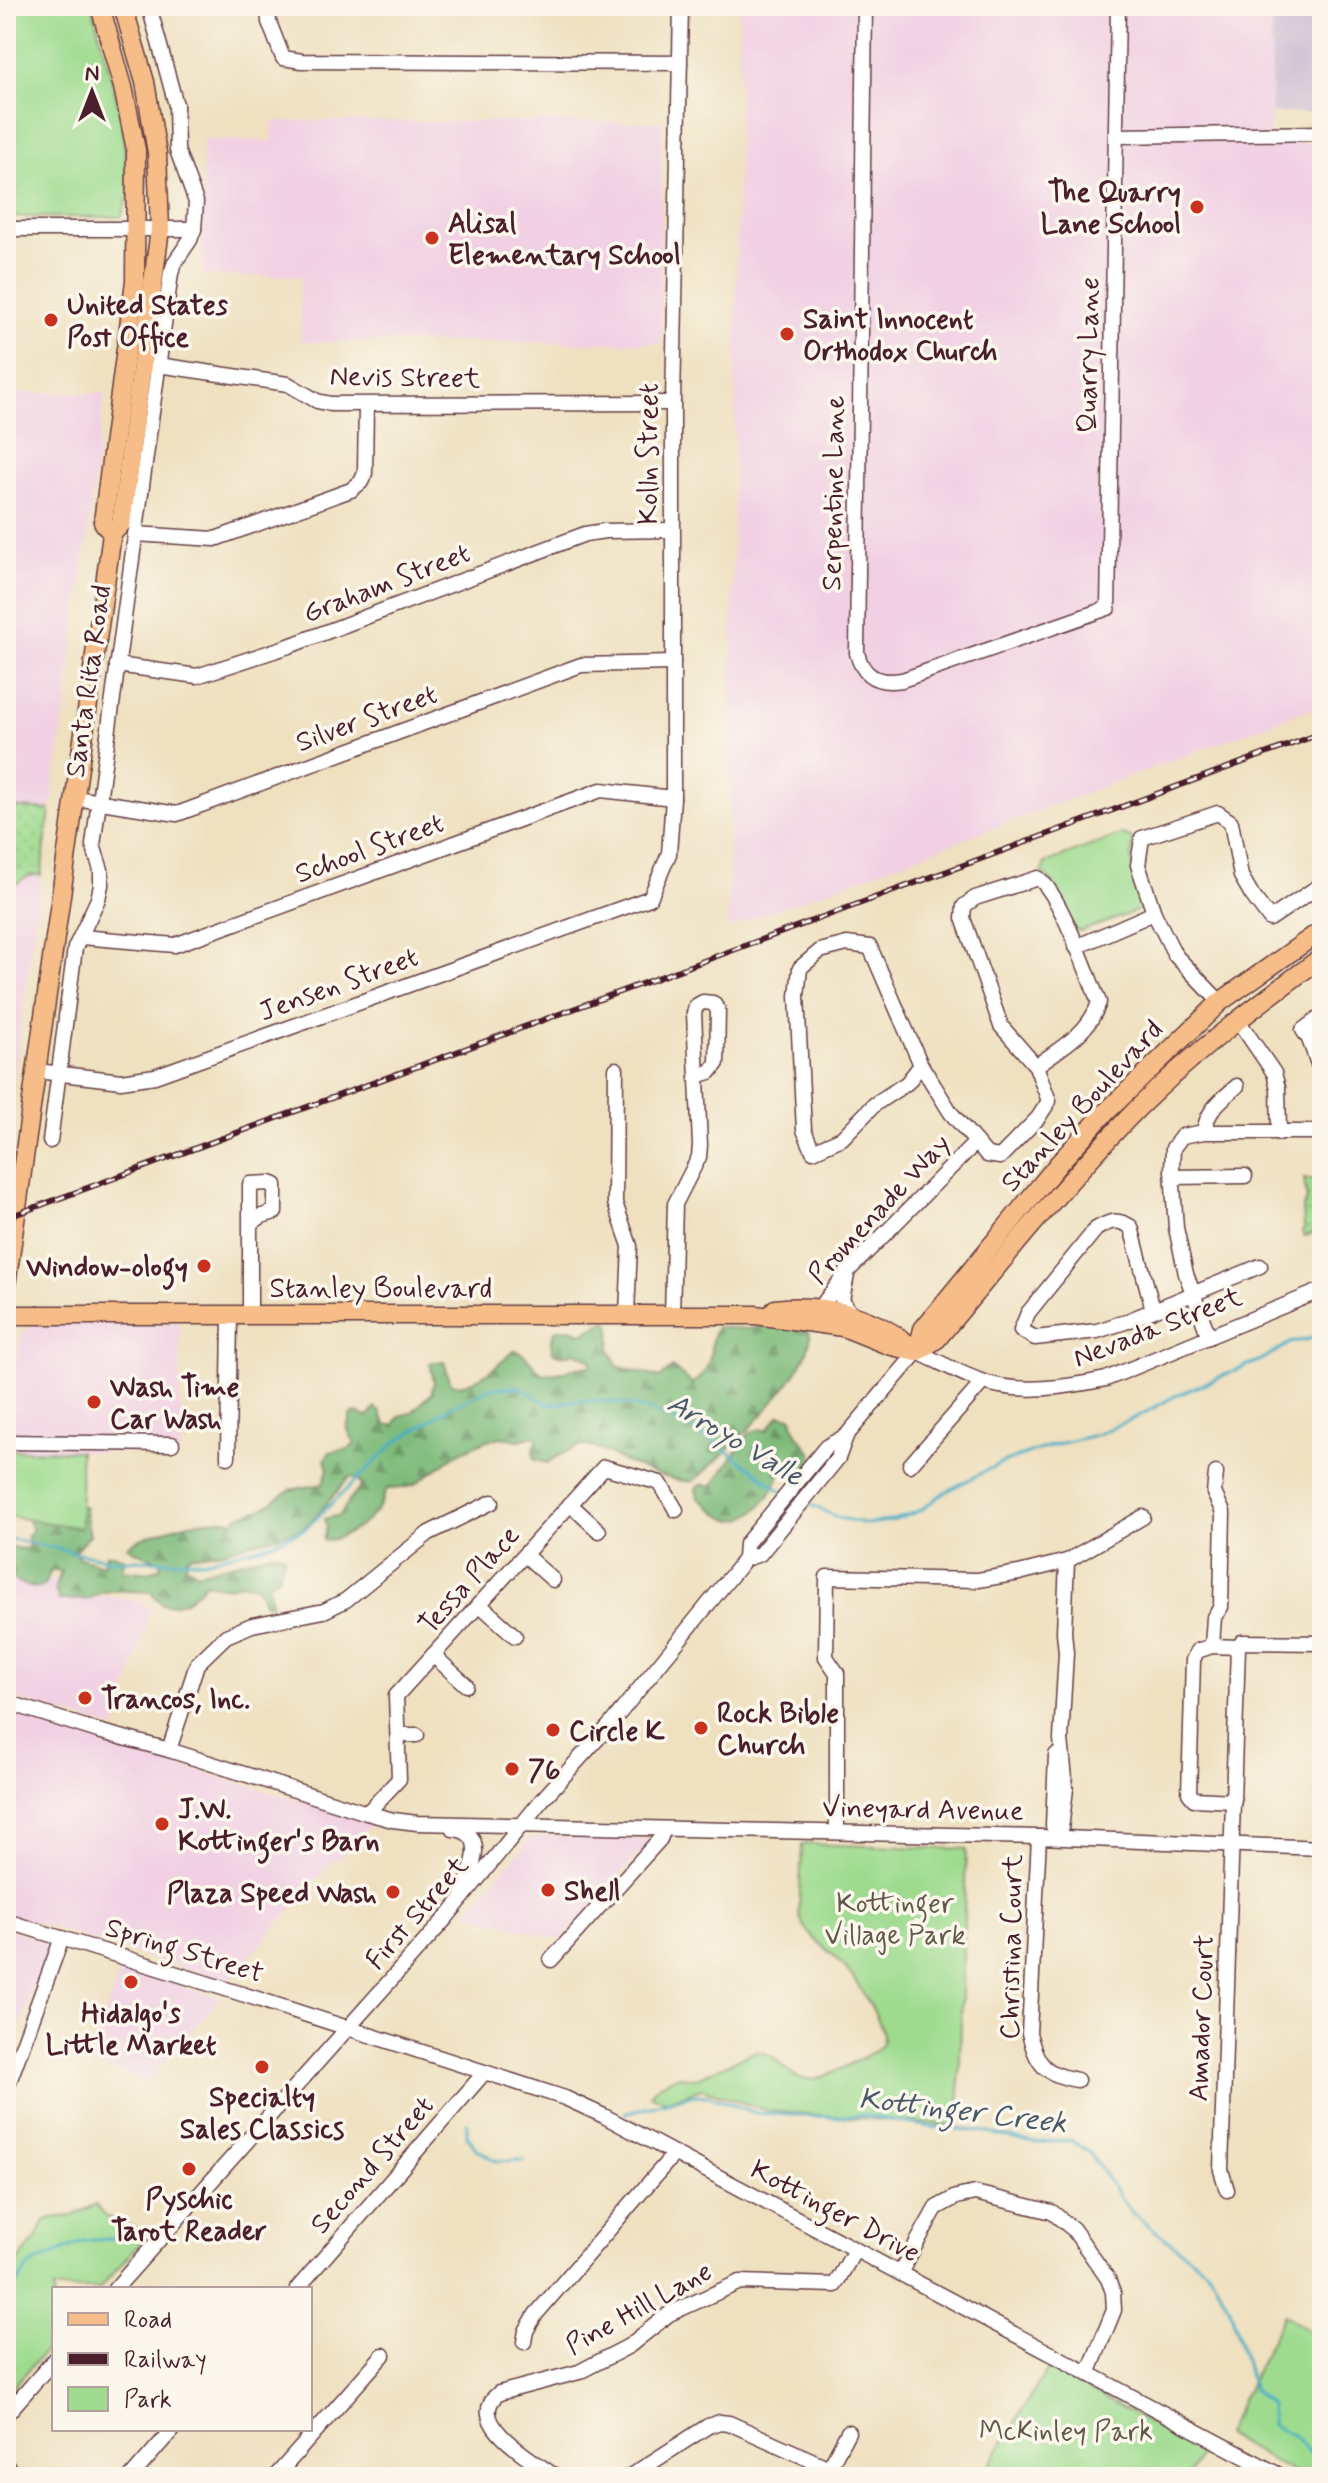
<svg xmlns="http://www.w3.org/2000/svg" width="1328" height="2483" viewBox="0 0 1328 2483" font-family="Mynerve,sans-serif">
<defs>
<pattern id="grass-dots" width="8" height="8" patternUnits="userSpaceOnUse" patternTransform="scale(2)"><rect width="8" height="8" fill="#9edb8f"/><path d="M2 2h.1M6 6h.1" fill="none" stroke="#8abc7c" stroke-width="1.8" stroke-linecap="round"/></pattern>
<pattern id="forest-firs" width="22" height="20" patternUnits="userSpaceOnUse" patternTransform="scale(2)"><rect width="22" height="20" fill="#7ebb7a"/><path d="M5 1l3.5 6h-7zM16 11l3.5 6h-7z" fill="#699764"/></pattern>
</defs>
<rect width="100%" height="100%" fill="#fbf7ec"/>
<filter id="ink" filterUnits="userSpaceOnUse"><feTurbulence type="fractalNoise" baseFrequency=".0125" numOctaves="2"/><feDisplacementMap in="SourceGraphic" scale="16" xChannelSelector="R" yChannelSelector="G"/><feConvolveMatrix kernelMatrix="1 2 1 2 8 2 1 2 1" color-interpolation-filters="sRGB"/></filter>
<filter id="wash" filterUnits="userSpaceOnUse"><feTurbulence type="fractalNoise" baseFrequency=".006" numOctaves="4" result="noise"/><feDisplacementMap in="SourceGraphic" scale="32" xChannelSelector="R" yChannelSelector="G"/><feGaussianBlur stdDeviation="1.8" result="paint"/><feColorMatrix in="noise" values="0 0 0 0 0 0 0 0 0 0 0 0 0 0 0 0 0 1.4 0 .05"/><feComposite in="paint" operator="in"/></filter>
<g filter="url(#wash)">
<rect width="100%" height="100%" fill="#efe0bf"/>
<g fill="#f1d0e3">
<path d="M740,6H1273L1270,143H1322V704L728,928Z"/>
<path d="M273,121L662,122L661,343L300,342V276H202L203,140L272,141Z"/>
<path d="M6,393H105L68,688L6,1131Z"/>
<path d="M180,1322V1454L6,1450L7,1425L19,1342L23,1333L32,1325L46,1323Z"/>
<path d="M6,1568L71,1584L79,1594L131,1599L143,1603L151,1610L115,1729L6,1696Z"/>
<path d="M6,1711L141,1753L372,1823L338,1861L334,1859L229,1981L155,1960L6,1913Z"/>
<path d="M544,1836L651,1840L561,1940L466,1913L529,1840Z"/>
<path d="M6,1928L44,1941L48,1945L6,2066Z"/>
<path d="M120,1968L220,1998L147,2082L90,2062Z"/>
</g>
<path fill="#cebed1" d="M1272,6H1322V113H1271Z"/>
<g fill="url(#grass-dots)" stroke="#747d5d" stroke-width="2">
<path d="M6,807L50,810L41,875C26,873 17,883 6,892Z"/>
<path d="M1304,1179H1322V1230L1305,1236L1302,1232L1304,1229L1303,1207L1307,1200Z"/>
</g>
<g fill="url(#forest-firs)" stroke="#646d52" stroke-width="2">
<path d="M607,1320L611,1326L610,1348L617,1366L660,1378L672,1367L692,1384C721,1362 704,1347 717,1327L747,1329L779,1324L809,1331C821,1366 720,1459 693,1481C674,1483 639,1468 621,1460C609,1455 595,1444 580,1446C570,1448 556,1458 547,1463L534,1459L533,1448L538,1441L535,1436L519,1440L501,1437L487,1440L460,1452L415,1484L403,1488L387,1489C384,1495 382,1502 379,1507C369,1523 341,1541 323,1540L327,1527L324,1519L340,1515L353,1495L361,1487L360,1482L354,1477L348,1478L318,1514L302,1529L219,1552L188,1556L186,1566L198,1573L268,1554L277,1553L285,1555L279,1576L268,1584L271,1603H265L257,1586L240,1583L229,1587L205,1583C191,1598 183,1607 162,1604L151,1592C133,1592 103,1586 90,1599L59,1600L55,1590L61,1571L52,1570L43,1586C35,1588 31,1588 24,1585C5,1578 6,1565 6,1547L23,1549L29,1547L27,1536L32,1530L28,1520C39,1508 69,1501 84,1507L90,1535L76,1550L79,1558L103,1565L106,1554H114L124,1559L122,1571C136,1569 151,1576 161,1566L160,1561C149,1556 136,1554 127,1546C147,1534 211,1512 233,1522L239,1516L261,1509L290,1490L323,1484L328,1469L325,1460L330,1452L349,1449L355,1444L347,1428L351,1414L357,1413L368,1417L375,1408L380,1412L385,1424L394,1426L399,1416L411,1413L431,1394L434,1382L430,1363L444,1362L451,1384C471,1389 500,1364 514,1351C525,1351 533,1366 541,1373C560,1376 574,1366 591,1366V1360L576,1352C566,1354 560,1359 552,1351L551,1340L556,1329H570L583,1333Z"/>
<path d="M780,1415L792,1417C796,1442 805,1438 813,1456L806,1470L791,1460C781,1466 782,1470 777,1481C771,1496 750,1525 730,1519C719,1516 707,1504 698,1498L696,1489L700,1485H713L750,1432L761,1429L766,1431Z"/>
</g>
<g fill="#9edb8f" stroke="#747d5d" stroke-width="2">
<path d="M6,6H92L121,115L129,195L121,217H6Z"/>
<path d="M1122,834L1134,840L1131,858L1145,896L1144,905L1139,910L1107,922L1081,931L1074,930L1053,883L1042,873L1045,863Z"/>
<path d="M6,1450L80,1451L81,1528L6,1516Z"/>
<path d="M802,1844L966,1849L958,2126L769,2111L702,2089L664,2101L650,2094L659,2085L671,2079L680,2076L697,2078L753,2052C779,2048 784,2082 811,2079C826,2078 843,2067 857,2061C867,2056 882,2051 883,2038C885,2024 852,1974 841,1963C825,1945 804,1938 799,1912Z"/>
<path d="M96,2204L105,2216L149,2233L99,2289H54V2341L6,2395V2275L36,2239L45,2221L51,2218L73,2216Z"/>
<path d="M1284,2314L1322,2340V2477H1302L1225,2435Z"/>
<path d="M1048,2368L1202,2451L1187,2477H982Z"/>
</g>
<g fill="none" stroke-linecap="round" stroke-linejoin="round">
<g stroke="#45adc5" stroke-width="3">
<path d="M807,1503L839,1518L868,1524L895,1520L921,1510L945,1492L999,1464L1050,1446L1095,1435L1139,1416L1175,1396L1263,1359L1290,1343L1322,1336"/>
<path d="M6,1538L112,1560L203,1561L264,1546L305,1529L396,1442L453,1406L491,1388L521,1387L548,1405C641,1384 712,1437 782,1492"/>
<path d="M625,2113L691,2095L709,2096L756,2113L835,2117L861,2115L930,2127L975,2130L1034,2143L1070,2140L1088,2151L1130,2211L1209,2272L1230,2308L1253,2389L1270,2405L1271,2425L1294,2436L1310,2454L1322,2453"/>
<path d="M467,2123V2136L476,2148L496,2161L525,2160"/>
<path d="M6,2299L29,2266L83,2241L134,2237"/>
</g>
</g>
</g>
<g filter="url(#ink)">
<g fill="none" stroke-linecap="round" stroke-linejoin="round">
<g stroke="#633c41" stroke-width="17">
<g id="minor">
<path d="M268,6L269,22L283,58L302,61L680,63"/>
<path d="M865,6L857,653C863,677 878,684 902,680L1108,608L1118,6"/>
<path d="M1117,136L1322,133"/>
<path d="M6,229H194"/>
<path d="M151,364L288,384L317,401L331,404L673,403"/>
<path d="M135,534L215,539L351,490L361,482L365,473L366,405"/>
<path d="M117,665L197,676L289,646L585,534L605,531L672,530"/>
<path d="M76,798L177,814L581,665L673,663"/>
<path d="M81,937L175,945L601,790L673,798"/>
<path d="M847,944L870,947L921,1065L907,1083L875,1104L842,1138L813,1151L804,1130L797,996L800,968L820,951Z"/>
<path d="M1076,947L1154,913"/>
<path d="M1220,1002L1175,955L1154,913L1138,865L1142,838L1218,813L1231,822L1241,876L1252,895L1270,919L1322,884"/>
<path d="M1322,1016L1303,1030L1309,1039L1322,1075"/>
<path d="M1237,1019L1274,1073L1278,1088L1279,1133"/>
<path d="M921,1065L951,1113L987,1155L1000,1157L1038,1118L1049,1101L1036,1066L1001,1026L963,918L964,906L975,898L1038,878C1060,893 1087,974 1099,1002C1089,1034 1061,1047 1036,1066"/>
<path d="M616,1069L615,1203L630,1246L627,1314"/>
<path d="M37,1071L121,1081L155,1076L650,898L669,854L673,798V403L681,6"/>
<path d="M1204,1132C1207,1110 1221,1100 1237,1086"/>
<path d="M50,1141L75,948L98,899L101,885V870L93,845L171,273L175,262L190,240L194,229L196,202L177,150L176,105L149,6"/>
<path d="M1173,1177L1245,1176"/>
<path d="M250,1224L262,1216L275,1212V1185L270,1183L250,1184V1315"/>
<path d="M847,1275L842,1300L851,1314"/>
<path d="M820,1308L848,1271L976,1142"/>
<path d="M1153,1310L1131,1227C1117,1218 1110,1221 1096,1229L1028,1313L1021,1330L1035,1338L1097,1331L1125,1322L1260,1266"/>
<path d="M672,1315L675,1204L699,1157L700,1145L694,1013L696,1006L703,1002L713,1003L718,1010L717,1063L710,1072L697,1076"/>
<path d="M1209,1337L1186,1274L1176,1228L1172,1171L1173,1148L1182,1136L1204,1132H1322"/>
<path d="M6,1442L172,1444"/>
<path d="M228,1457L230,1315"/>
<path d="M910,1465L983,1382"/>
<path d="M570,1504L599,1531"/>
<path d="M525,1555L553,1580"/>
<path d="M745,1559L746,1544L826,1447L846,1436L917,1352C938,1361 959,1373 981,1381C1019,1395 1068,1387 1106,1379L1322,1290"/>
<path d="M479,1604L515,1636"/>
<path d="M1212,1646L1214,1617L1221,1607L1223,1512L1214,1493L1216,1473"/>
<path d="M433,1655L466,1685"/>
<path d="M6,1702L98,1731L169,1750L367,1813L393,1820L417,1823L1039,1837L1322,1848"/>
<path d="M398,1735H417"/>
<path d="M169,1750L197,1664L226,1636L252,1625L324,1611L346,1600L429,1533L492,1502"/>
<path d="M1234,1801L1194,1799L1189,1793L1193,1660L1197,1651L1212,1646L1238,1647"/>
<path d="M367,1813L399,1779L396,1696L604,1467L660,1483L676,1510"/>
<path d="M1053,1826L1056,1755"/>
<path d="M453,1829C490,1832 471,1871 463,1892"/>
<path d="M837,1832V1673L826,1657L827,1577L978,1580L1019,1573L1067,1561L1143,1517"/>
<path d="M1039,1837L1029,2033C1037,2065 1044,2074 1077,2080"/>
<path d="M1060,1837L1066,1789L1061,1739L1066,1653L1064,1632L1067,1561"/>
<path d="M6,1921L242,1994L565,2098L604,2116L1283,2477"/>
<path d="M551,1960L660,1839L664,1829"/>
<path d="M6,2090L62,1938"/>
<path d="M1227,2190L1221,2170L1238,1647L1242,1642L1322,1643"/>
<path d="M900,2273L936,2208L956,2197L975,2193L1052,2212L1073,2229L1108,2279L1113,2292L1114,2310L1088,2374"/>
<path d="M115,2289L446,1918L541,1801L609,1726L745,1559L760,1554L838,1458L846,1436"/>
<path d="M297,2289L484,2073"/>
<path d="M524,2342L526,2331L536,2314L674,2154"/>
<path d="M6,2415L54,2360"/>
<path d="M6,2466L18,2477"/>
<path d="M131,2477L173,2429"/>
<path d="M275,2477L383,2355"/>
<path d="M556,2477C535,2461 462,2422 499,2393L579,2372L629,2346L669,2314L740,2282L835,2285L855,2250"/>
<path d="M629,2477L708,2426L720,2422L729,2423L829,2468"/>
<path d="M821,2477L829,2468L848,2432"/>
</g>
</g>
<g stroke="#633c41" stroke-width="21">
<g id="major">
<path d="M100,6L123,87L136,150L135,281L103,522L112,534"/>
<path d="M6,1285L112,534L121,524L160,229L157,153L145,82L123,6"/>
<path d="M775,1309C827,1303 876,1316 915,1350"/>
<path d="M6,1315H756L843,1327L888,1345L917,1352L937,1339C1002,1261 1066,1181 1138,1108C1194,1052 1258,1004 1322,957"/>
<path d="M917,1352L923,1329L1059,1163L1102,1116L1220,1002L1322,930"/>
</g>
</g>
<use href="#minor" stroke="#fff" stroke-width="14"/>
<use href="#major" stroke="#f7bd88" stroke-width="18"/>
<g stroke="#4a1f2b" stroke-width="6">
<path id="rail" d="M6,1218L1322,733"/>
</g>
<use href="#rail" stroke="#fbf7ec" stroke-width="3" stroke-dasharray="9" stroke-linecap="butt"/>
</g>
</g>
<g fill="#c8321e" stroke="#fbf7ec" stroke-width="3">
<circle cx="1197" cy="207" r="8"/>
<circle cx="432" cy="238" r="8"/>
<circle cx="51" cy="320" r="8"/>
<circle cx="787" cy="334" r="8"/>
<circle cx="204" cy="1266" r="8"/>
<circle cx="94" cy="1402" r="8"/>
<circle cx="85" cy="1698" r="8"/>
<circle cx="701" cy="1728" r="8"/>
<circle cx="553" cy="1730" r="8"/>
<circle cx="512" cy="1769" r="8"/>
<circle cx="162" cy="1824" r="8"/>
<circle cx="548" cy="1890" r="8"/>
<circle cx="393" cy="1892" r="8"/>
<circle cx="131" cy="1982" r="8"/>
<circle cx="262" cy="2067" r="8"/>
<circle cx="189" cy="2169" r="8"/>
</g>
<g text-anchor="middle" stroke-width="7" stroke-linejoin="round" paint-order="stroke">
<g font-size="28" font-weight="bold" fill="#4a1f2b" stroke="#fbf7ec" text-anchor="start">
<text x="1181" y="201" text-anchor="end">The Quarry<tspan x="1181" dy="32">Lane School</tspan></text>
<text x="448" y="232">Alisal<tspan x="448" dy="32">Elementary School</tspan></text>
<text x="67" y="314">United States<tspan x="67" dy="32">Post Office</tspan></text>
<text x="803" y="328">Saint Innocent<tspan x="803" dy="32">Orthodox Church</tspan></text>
<text x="188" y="1276" text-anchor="end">Window-ology</text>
<text x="110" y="1396">Wash Time<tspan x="110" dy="32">Car Wash</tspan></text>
<text x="101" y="1708">Trancos, Inc.</text>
<text x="717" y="1722">Rock Bible<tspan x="717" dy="32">Church</tspan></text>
<text x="569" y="1740">Circle K</text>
<text x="528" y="1779">76</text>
<text x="178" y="1818">J.W.<tspan x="178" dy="32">Kottinger's Barn</tspan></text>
<text x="564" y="1900">Shell</text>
<text x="377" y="1902" text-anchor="end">Plaza Speed Wash</text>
<text x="131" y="2022" text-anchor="middle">Hidalgo's<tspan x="131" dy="32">Little Market</tspan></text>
<text x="262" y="2106" text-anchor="middle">Specialty<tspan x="262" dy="32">Sales Classics</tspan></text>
<text x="189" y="2208" text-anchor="middle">Pyschic<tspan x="189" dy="32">Tarot Reader</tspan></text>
</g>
<g font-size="28" fill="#4a1f2b" stroke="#fbf7ec">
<text transform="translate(1087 355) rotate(-89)" y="10">Quarry Lane</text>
<text transform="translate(405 376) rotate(1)" y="10">Nevis Street</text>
<text transform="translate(647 454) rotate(-90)" y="10">Kolln Street</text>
<text transform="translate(832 493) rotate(-89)" y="10">Serpentine Lane</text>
<text transform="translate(386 582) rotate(-21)" y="10">Graham Street</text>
<text transform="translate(87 681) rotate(-82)" y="10">Santa Rita Road</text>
<text transform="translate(366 717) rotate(-20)" y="10">Silver Street</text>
<text transform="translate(369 847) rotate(-20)" y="10">School Street</text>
<text transform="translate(338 983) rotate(-20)" y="10">Jensen Street</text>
<text transform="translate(1081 1105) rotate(-47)" y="10">Stanley Boulevard</text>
<text transform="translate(878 1208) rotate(-47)" y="10">Promenade Way</text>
<text x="381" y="1297">Stanley Boulevard</text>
<text transform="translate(1157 1326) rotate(-21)" y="10">Nevada Street</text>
<text transform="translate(468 1579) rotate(-48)" y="10">Tessa Place</text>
<text transform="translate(923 1808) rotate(1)" y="10">Vineyard Avenue</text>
<text transform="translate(416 1912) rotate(-49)" y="10">First Street</text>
<text transform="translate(1010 1947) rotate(-89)" y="10">Christina Court</text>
<text transform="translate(185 1949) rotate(17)" y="10">Spring Street</text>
<text transform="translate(1200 2018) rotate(-88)" y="10">Amador Court</text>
<text transform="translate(371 2164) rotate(-49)" y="10">Second Street</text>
<text transform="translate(836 2210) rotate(28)" y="10">Kottinger Drive</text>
<text transform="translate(638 2307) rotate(-29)" y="10">Pine Hill Lane</text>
</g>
<g font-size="28" fill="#635749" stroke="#fbf7ec">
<text x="895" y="1912">Kottinger<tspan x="895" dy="32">Village Park</tspan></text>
<text x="1066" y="2440">McKinley Park</text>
</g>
<g font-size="30" font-style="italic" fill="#485869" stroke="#fbf7ec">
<text transform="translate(736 1439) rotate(31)" y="10">Arroyo Valle</text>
<text transform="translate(963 2110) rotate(7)" y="10">Kottinger Creek</text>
</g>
</g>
<rect width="1328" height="2483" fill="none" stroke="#fbf7ec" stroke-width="32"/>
<rect x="52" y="2287" width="260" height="144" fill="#fbf7ec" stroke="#b4a19f" stroke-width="2"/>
<rect x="68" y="2313" width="40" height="12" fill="#f7bd88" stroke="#b4a19f" stroke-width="2"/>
<text x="124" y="2327" font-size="24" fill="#4a1f2b">Road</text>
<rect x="68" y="2353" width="40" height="12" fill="#4a1f2b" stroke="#b4a19f" stroke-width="2"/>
<text x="124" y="2367" font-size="24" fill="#4a1f2b">Railway</text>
<rect x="68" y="2387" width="40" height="24" fill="#9edb8f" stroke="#b4a19f" stroke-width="2"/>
<text x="124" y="2407" font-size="24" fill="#4a1f2b">Park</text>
<g transform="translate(92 92)" stroke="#fbf7ec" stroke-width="6" paint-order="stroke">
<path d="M0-6L14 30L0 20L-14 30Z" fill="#4a1f2b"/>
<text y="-12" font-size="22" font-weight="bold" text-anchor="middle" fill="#4a1f2b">N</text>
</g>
</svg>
